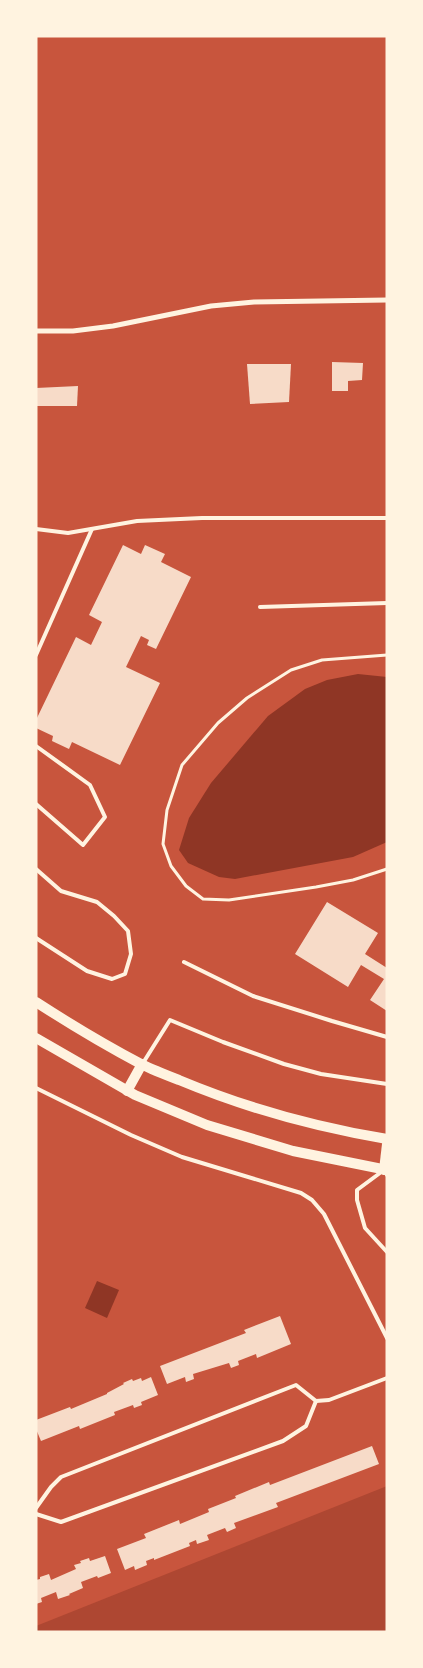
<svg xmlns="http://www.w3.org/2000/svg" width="423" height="1668" viewBox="0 0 423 1668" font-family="Ubuntu,sans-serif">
<rect width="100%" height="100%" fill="#c8553d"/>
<path fill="#ae4732" d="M387,1486V1632H36V1626Z"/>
<g fill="#8f3625">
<path d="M358,674L387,677V842L353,857L235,879L219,877L188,863L179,850L189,818L211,783L268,716L305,689L327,680Z"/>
<path d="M97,1281L119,1290L107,1318L85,1308Z"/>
</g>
<g fill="#f7dbc8">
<path d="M332,362L363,363L362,380L348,381V391H332Z"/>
<path d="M247,364H291L289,402L250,404Z"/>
<path d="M78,386L77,406H36V388Z"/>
<path d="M123,545L141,554L145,545L165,554L161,562L191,577L156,649L147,645L149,640L141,636L126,667L160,683L120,765L72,742L69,749L52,741L53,736L36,728V720L76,637L91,645L102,622L89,615Z"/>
<path d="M327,902L378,933L365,954L387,968V1011L370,1000L384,979L361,965L348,987L295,954Z"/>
<path d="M280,1316L291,1344L257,1358L256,1354L238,1361L239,1365L231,1368L229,1363L193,1374L194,1379L186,1382L185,1377L167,1384L160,1366L246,1333L244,1330Z"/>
<path d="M151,1377L158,1395L141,1402L142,1405L134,1408L133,1405L114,1412L115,1415L80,1429L79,1426L41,1441L36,1429V1420L70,1407L71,1409L107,1394V1393L124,1384L123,1383L132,1379L133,1381L141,1378L142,1381Z"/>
<path d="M372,1446L379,1464L276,1503L278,1507L234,1523L236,1528L227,1532L225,1528L207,1535L209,1540L197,1544L196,1540L189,1543L190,1546L154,1560V1558L146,1561L147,1565L135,1570L134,1566L125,1570L117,1549L146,1538L144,1534L179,1520L180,1524L209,1512L208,1509L236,1498L235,1496L269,1482L270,1485Z"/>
<path d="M105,1556L111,1573L98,1578L97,1576L81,1582L83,1588L69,1594L70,1595L58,1599L56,1592L41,1598L42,1602L36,1604V1580L40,1579V1577L49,1574L51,1580L76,1569L74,1565L81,1563L80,1561L89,1558L90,1561Z"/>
</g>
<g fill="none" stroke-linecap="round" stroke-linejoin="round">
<path stroke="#fff3e0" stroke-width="3" d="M387,655L322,660L291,670L247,698L218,723L182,765L167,810L163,844L171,866L186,886L203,899L229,900L316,887L353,880L387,869"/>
<g stroke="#fff3e0" stroke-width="4">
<path d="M36,529L68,533L137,521L202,518H387"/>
<path d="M260,607L387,603"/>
<path d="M36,655L92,529"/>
<path d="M36,746L90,785L105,817L83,845L36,804"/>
<path d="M36,869L61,891L97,902L114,916L128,931L131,954L125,974L112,979L87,971L36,938"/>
<path d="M184,962L253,996L332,1021L387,1037"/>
<path d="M143,1063L170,1020L223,1042L284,1064L321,1074L387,1084"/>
<path d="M36,1088L131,1135L182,1157L301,1193L312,1200L324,1214L387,1338"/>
<path d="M387,1175L384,1170L357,1190V1200L365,1228L387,1252"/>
<path d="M36,1508L51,1487L61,1477L296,1385L316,1401L329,1400L387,1378"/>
<path d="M36,1514L61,1522L283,1441L306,1426L316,1401"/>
</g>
<path stroke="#fff3e0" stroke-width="5" d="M36,331H73L113,326L211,306L254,302L387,300"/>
<g stroke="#fff3e0" stroke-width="10">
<path d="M36,1002C70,1024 105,1045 141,1064C153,1070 166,1075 179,1080C246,1108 315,1127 387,1139"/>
<path d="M36,1038L135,1095L207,1125L293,1151L387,1170"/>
<path d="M127,1091L142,1064"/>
<path d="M384,1170L387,1144"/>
</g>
</g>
<rect width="423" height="1668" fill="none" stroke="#fff3e0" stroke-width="75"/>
</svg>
